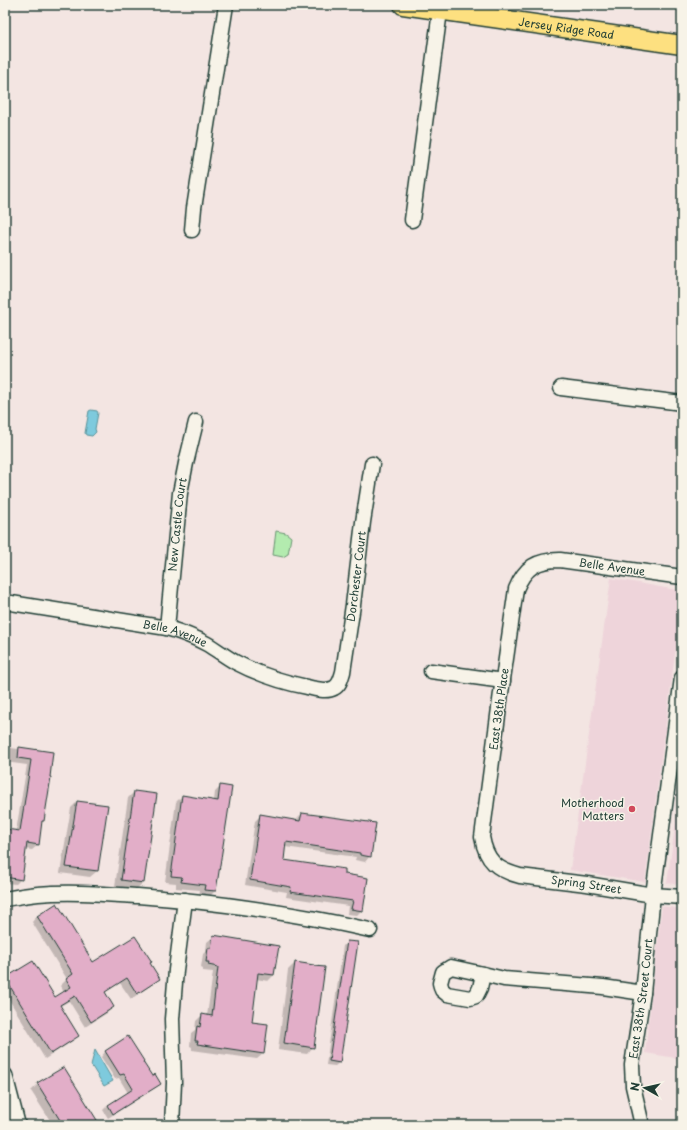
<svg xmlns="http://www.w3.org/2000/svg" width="687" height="1130" viewBox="0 0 687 1130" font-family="'Playpen Sans',sans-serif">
<rect width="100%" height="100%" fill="#f3e5e2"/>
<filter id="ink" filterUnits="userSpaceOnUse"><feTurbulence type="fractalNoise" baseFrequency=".025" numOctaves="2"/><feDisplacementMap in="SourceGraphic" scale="8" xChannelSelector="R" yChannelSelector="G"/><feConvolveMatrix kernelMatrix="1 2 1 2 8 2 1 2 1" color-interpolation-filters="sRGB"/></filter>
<g filter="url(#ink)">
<g fill="#eed4da">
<path d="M611,578L682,591V601L645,882L570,870Z"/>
<path d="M682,777V885L667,883Z"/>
<path d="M662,906L682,909V1059L645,1053Z"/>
</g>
<path fill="#b3ebaf" stroke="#699472" d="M276,531L286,533L291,537L288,554L283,557L273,555Z"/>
<g fill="#7ecadd" stroke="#589299">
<path d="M91,410L97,411L98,413L95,429L96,432L92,436L86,435L85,433L89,411Z"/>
<path d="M95,1050L113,1081L104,1086L91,1065Z"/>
</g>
<g fill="#0003">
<path d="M5,747L18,749L20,748L52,753L43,821L41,823L38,845L32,850L25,849L21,879L16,884L5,883V832L7,830L16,831L27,765L5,762Z"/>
<path d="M221,786L231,788L215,891L209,897L199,895L200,890L176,888V883L165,882L176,802L182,796L214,801L215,792Z"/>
<path d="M134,792L143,883L136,889L115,886L128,798Z"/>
<path d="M77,802L97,871L90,877L60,873L71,808Z"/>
<path d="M302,814L370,856L365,862L355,860L356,857L285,847L283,860L344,875L362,910L357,915L347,914L348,906L286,897L287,892L245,885L255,821L260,816L296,821L297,819Z"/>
<path d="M37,916L93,963L149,964L159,978L153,984L131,999L120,983L104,993L113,1007L107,1013L85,1027L69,1001L59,1007L77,1036L71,1042L45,1059L5,993V980L6,979L54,999L64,992L60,986L67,979L32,922Z"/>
<path d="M213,937L274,975L268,981L256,979L250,1023L263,1054L257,1059L192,1050V1047L190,1046L191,1033L195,1030L196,1021L202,1015L207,1016L213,972L203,971V968L201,967L203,954L206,951L207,942Z"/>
<path d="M347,942L339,1063L335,1066L326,1065L343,946Z"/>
<path d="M295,963L313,1047L307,1054L278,1050L288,970Z"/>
<path d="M128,1038L152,1078L160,1084L155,1088L108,1118L103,1110L108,1105L128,1093L119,1078L115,1079L101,1057L105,1052Z"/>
<path d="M38,1084L98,1125H53L31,1091Z"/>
</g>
<g fill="#e2aec8" stroke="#1f3d34">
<path d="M19,747L53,752L50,777H51L44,821H42L39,845L27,843L22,880L5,877V837L6,829L20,831L31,760L18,758Z"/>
<path d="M220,785L232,787L216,891L204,890L205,885L181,882L182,877L171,876L182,795L218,801Z"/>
<path d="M134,791L157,794L144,883L121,880Z"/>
<path d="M77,801L108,805L98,871L66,867Z"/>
<path d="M302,813L376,823L371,857L360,855V853L286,842L284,860L345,869V874L368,878L363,911L351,909L353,901L290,892L291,887L250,880L260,814L300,821Z"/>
<path d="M57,903L93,962L135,936L152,962L150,963L160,979L137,994L127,978L105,992L114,1007L91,1022L75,996L60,1005L79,1036L51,1054L5,978L33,961L55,997L71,987L66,979L73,974L37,916Z"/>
<path d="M213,935L279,946L274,975L258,973L252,1022L268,1024L264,1054L197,1044L198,1041H195L197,1026L200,1027L202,1014L212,1016L218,967L208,965L209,962H206L208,948H211Z"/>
<path d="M347,941L358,942L340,1063L329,1061Z"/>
<path d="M295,962L314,965V966L325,967L314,1048L284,1043Z"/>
<path d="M128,1036L144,1061L143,1062L152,1076L155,1074L161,1084L113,1114L108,1105L133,1089L124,1074L120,1075L105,1051Z"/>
<path d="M64,1067L100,1125H63L37,1083Z"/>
</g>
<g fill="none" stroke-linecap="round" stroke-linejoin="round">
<g stroke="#1f3d34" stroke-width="17">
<g id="minor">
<path d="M412,220L440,11"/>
<path d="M192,230L194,208L226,5"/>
<path d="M561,388L682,403"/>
<path id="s1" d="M682,577L560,560C537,560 525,567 516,589L501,693L482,837C486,861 497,870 520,876L587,884L653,895L682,897"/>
<path id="s2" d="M5,602L167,628C181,632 194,637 207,644C217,650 226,657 235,662C258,674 282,682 307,687C315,689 327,692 334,688C340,685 341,678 343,672L353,605L363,522L372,464"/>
<path id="s3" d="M167,628L180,493L186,463L196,422"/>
<path d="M431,671L503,681"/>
<path d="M5,899C16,897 27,895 38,894C71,891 105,894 138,896C217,902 294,913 370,930"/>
<path d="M451,967L483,974L480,988L476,996L470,998L447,994L442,990L440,983L443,972Z"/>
<path d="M483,974L504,979L603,987L643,993"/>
<path d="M5,1075L18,1125"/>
<path d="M172,1125L174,1083L172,1019L176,970L185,900"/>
<path id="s4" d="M642,1125L633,1086L632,1065L643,993L653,895L682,678"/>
</g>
</g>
<g stroke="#1f3d34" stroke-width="21">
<g id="major">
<path id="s5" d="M403,5L682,45"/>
</g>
</g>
<use href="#minor" stroke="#f7f3e8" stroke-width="14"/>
<use href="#major" stroke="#fde080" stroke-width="18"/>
</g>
</g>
<circle fill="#d1495b" stroke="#f7f3e8" stroke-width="1.5" cx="632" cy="809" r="4"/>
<g text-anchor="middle" stroke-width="3" stroke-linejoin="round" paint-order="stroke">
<g font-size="11" fill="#1f3d34" stroke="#f7f3e8">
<text dy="4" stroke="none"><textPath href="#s5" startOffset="165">Jersey Ridge Road</textPath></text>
<text dy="4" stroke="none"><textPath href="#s3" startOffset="104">New Castle Court</textPath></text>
<text transform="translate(612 567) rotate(8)" y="4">Belle Avenue</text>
<text dy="4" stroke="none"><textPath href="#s2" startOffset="460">Dorchester Court</textPath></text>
<text dy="4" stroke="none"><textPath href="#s2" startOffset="173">Belle Avenue</textPath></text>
<text transform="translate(499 709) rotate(-82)" y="4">East 38th Place</text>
<text dy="4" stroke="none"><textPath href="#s1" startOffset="556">Spring Street</textPath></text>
<text dy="4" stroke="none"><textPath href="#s4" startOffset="128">East 38th Street Court</textPath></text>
</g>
<g font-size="11" fill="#1f3d34" stroke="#f7f3e8" text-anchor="end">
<text x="624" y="807">Motherhood<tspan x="624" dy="13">Matters</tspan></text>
</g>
</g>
<rect width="687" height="1130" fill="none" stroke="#f7f3e8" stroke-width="20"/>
<rect x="10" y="10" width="667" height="1110" fill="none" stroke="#1f3d34" stroke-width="1.5" filter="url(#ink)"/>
<g transform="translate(645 1088) rotate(278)" stroke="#f7f3e8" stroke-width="3" paint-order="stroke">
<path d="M0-3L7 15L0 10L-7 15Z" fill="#1f3d34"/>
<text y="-6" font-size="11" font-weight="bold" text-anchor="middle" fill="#1f3d34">N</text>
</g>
</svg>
